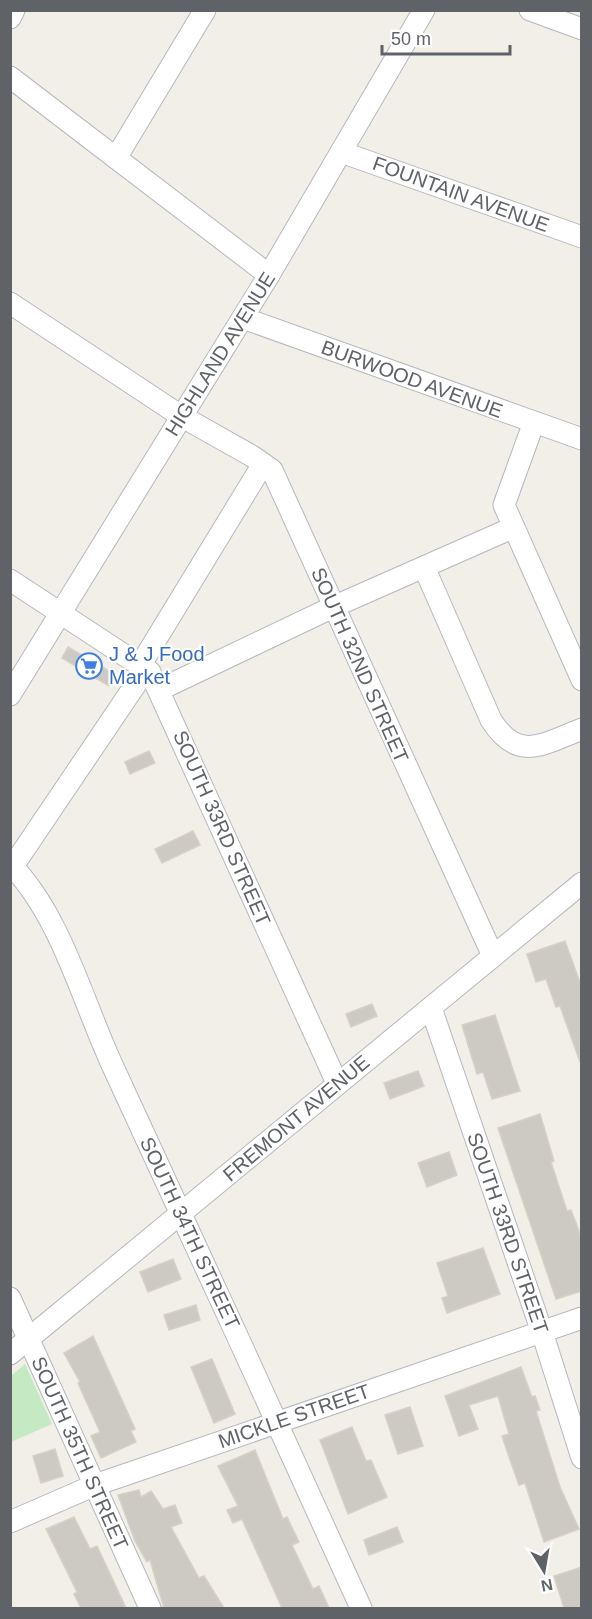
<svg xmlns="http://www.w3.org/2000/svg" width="592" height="1619" viewBox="0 0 592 1619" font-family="Arial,sans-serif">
<rect width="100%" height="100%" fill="#f1efe8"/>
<path fill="#c5eac3" d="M25,1364L52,1424L11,1442V1376Z"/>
<g fill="#cdcac4" stroke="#d7d1c5" stroke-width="1.5">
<path d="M68,647L116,675L109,686L62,658Z"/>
<path d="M149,751L155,763L130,774L125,762Z"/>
<path d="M193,831L200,845L162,863L155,849Z"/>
<path d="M565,941L582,988L580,1062L560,1006L556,1007L546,979L536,982L527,954Z"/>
<path d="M372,1004L377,1016L351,1027L346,1014Z"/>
<path d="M495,1015L520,1091L492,1099L483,1072L477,1074L462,1025Z"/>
<path d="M418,1071L424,1086L390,1099L384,1083Z"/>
<path d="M540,1114L554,1161L551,1162L567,1211L571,1210L582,1239V1291L556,1299L498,1128Z"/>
<path d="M449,1152L457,1175L427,1187L418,1163Z"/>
<path d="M483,1248L500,1294L447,1313L442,1298L448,1296L437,1263Z"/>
<path d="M173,1259L181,1279L148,1292L140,1272Z"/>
<path d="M196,1305L200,1320L169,1330L164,1315Z"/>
<path d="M93,1336L135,1429L131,1431L136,1442L101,1458L91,1436L100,1432L78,1383L80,1382L64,1353Z"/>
<path d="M212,1359L235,1414L214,1423L191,1367Z"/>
<path d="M521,1367L532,1397L535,1396L540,1410L536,1411L560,1487L579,1529L544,1542L525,1483L519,1485L508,1454L502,1436L509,1434L498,1396L469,1405L478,1429L459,1436L445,1396Z"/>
<path d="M410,1407L423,1446L398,1454L385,1415Z"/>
<path d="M352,1427L366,1461L371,1460L387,1497L348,1514L320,1440Z"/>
<path d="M55,1449L63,1476L41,1483L33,1456Z"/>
<path d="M255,1450L283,1519L287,1517L299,1542L292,1545L313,1589L319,1586L329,1608H282L242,1519L233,1523L227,1510L238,1506L218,1466Z"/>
<path d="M139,1490L141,1497L151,1491L163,1509L175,1505L182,1523L171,1527L199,1578L204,1576L224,1608H164L150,1560L147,1562L135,1541L118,1495Z"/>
<path d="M74,1517L90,1549L97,1546L126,1608H81L74,1594L77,1592L46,1529Z"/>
<path d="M397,1527L403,1542L369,1555L364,1540Z"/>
<path d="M582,1567V1608H564L554,1576Z"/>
</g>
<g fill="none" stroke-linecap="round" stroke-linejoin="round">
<g stroke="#b5b8bc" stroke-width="23">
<g id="minor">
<path d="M530,10L582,29"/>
<path d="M10,18L14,10"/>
<path d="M10,77L269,275"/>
<path d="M341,152L582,237"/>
<path d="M116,158L205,10"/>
<path d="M10,303L181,416L252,456L272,470L493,956"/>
<path d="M243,318L582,439"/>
<path d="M534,422L504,505L582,680"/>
<path d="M424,567L491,720C518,763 543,744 582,729"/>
<path d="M10,580L150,672L337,1083"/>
<path d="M141,664L263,464"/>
<path d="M159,690L333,607L512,528"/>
<path d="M10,695L269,275L424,10"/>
<path d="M10,864C61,915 83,1003 114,1069C197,1248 280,1428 361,1608"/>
<path d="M13,866L146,669"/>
<path d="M431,1008L542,1332L582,1458"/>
<path d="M10,1298L150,1608"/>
<path d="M10,1354L582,883"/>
<path d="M10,1522L95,1485L582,1318"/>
</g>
</g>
<use href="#minor" stroke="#fff" stroke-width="21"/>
</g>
<defs>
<g id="supermarket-ring" transform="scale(1.35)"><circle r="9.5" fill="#fff" stroke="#3f7fe0" stroke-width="1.5"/><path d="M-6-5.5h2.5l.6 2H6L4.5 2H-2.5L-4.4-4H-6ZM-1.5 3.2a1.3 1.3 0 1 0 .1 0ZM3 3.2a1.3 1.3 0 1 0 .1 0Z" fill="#3f7fe0"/></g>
</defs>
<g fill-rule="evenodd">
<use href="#supermarket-ring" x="89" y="666"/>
</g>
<g text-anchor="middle" stroke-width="4.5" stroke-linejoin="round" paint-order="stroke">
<g font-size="20" fill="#5f6368" stroke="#fff">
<text transform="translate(461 194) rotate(20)" y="7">FOUNTAIN AVENUE</text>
<text transform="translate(220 354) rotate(-58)" y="7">HIGHLAND AVENUE</text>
<text transform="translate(412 379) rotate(20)" y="7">BURWOOD AVENUE</text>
<text transform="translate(360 665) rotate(66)" y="7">SOUTH 32ND STREET</text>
<text transform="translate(222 828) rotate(66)" y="7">SOUTH 33RD STREET</text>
<text transform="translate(296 1118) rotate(-40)" y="7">FREMONT AVENUE</text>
<text transform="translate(190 1233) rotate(65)" y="7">SOUTH 34TH STREET</text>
<text transform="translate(508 1233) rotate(71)" y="7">SOUTH 33RD STREET</text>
<text transform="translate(294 1416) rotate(-19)" y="7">MICKLE STREET</text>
<text transform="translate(80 1453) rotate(66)" y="7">SOUTH 35TH STREET</text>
</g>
<g font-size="20" fill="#366cbe" stroke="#fff" text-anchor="start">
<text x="109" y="661">J &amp; J Food<tspan x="109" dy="23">Market</tspan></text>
</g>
</g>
<rect width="592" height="1619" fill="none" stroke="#5f6368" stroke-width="24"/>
<g transform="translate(544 1571) rotate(169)" stroke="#ffffff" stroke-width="4.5" paint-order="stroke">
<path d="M0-4.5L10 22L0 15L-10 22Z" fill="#5f6368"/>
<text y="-9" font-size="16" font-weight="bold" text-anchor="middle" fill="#5f6368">N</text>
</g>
<path d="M382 45v9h128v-9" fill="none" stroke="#5f6368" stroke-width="3"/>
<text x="391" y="45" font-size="18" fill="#5f6368" stroke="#ffffff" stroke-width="4.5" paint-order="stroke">50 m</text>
</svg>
